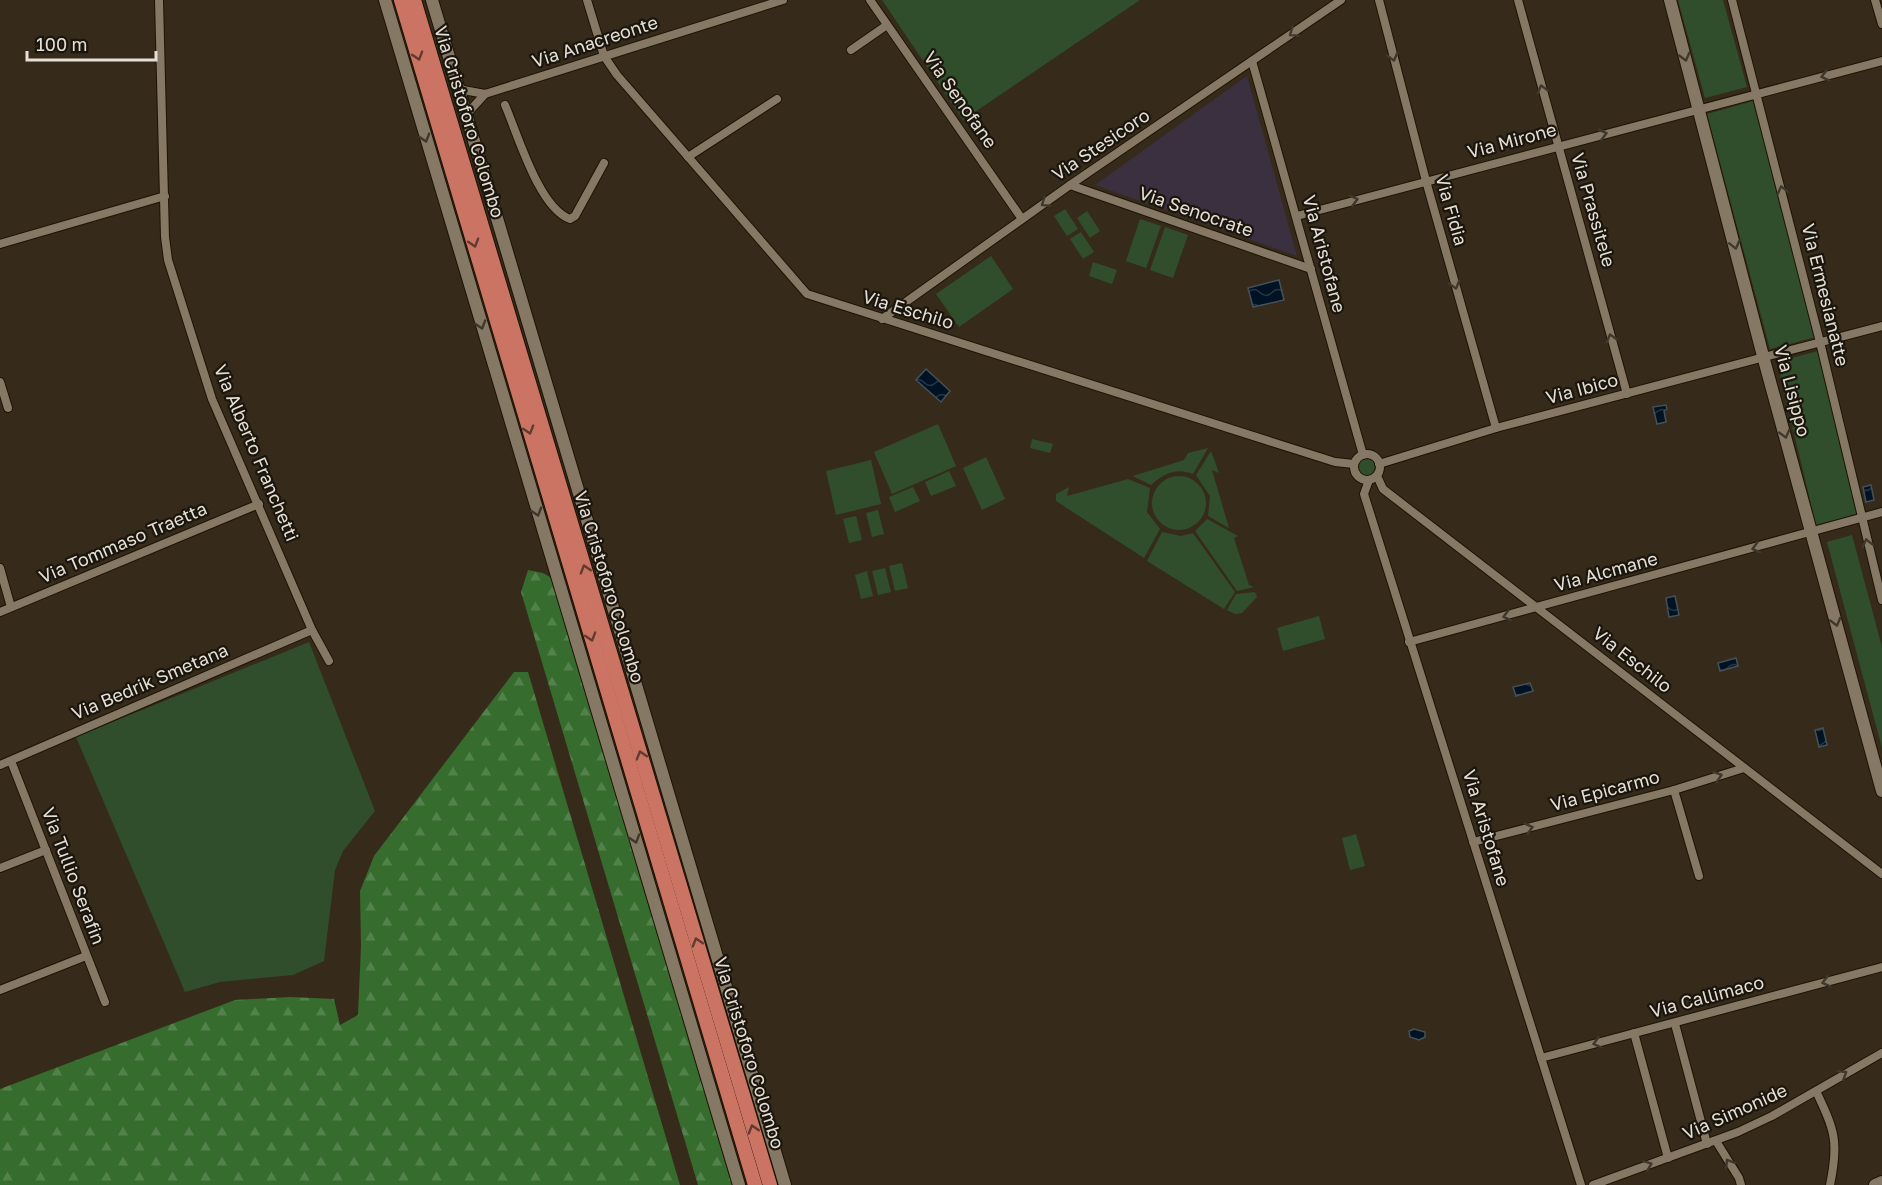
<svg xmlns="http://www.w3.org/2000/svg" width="1882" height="1185" viewBox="0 0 1882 1185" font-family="'Golos Text',sans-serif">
<defs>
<pattern id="forest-firs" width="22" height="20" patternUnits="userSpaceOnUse" patternTransform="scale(1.5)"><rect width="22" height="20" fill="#366c2d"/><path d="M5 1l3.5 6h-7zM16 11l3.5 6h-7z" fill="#53814b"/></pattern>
<pattern id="water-waves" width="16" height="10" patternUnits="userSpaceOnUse" patternTransform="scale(1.5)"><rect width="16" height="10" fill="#001324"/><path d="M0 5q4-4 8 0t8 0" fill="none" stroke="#253543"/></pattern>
</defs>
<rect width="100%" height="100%" fill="#362b1a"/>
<path fill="#3b303f" d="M1247,76L1297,256L1095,185Z"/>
<g fill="#304e2b">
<path d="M882,0H1140L963,120Z"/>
<path d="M1678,0H1723L1747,87L1705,98Z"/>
<path d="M1753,101L1816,337L1770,349L1707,114Z"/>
<path d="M1065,209L1078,229L1067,236L1054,216Z"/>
<path d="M1087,211L1100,231L1090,238L1077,218Z"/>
<path d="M1140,219L1161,226L1146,268L1126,261Z"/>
<path d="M1165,227L1188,235L1173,278L1150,270Z"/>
<path d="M1081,232L1094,252L1083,259L1070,239Z"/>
<path d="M991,256L1013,289L959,327L936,294Z"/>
<path d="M1093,262L1117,270L1112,284L1089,276Z"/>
<path d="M1818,351L1857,514L1816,525L1777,362Z"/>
<path d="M938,424L956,466L892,494L874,452Z"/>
<path d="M1032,439L1053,444L1050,453L1030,448Z"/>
<path d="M1208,448L1193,474C1176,467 1163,474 1151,485L1133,476L1184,460L1188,453Z"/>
<path d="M1211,451L1219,473L1212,470L1229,528L1208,516L1210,496L1196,475Z"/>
<path d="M986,457L1005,499L982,510L963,468Z"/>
<circle cx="1366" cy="467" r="9"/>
<path d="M871,460L881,504L836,515L826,471Z"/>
<path d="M949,471L956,486L931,496L925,482Z"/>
<circle cx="1179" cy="503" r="27"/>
<path d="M1128,479L1150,488L1147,512L1160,529L1144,558L1056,501V494L1069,487L1067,496Z"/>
<path d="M913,487L920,501L895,512L889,497Z"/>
<path d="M878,510L884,534L872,537L866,513Z"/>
<path d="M856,516L862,540L849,543L843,519Z"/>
<path d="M1207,519L1238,536L1234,538L1249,585L1254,587L1237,591L1195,531Z"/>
<path d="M1162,532L1181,536L1193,533L1235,592L1224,609L1147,561Z"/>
<path d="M1852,535L1882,647V748L1827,542Z"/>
<path d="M902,563L908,588L895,591L889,566Z"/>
<path d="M885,568L891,592L878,595L872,571Z"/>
<path d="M867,571L873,596L861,599L855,575Z"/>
<path d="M1255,592L1257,597L1242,613L1235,614L1227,610L1236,594Z"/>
<path d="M1319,616L1325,639L1283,651L1277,628Z"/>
<path d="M309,642L375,811L343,851L335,870L324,961L293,975L220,982L185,992L76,737Z"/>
<path d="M1356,834L1365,866L1350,870L1342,838Z"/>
</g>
<g fill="url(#forest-firs)">
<path d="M528,570L543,573L553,579L732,1185H698L521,592Z"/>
<path d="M514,672H528L680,1185H0V1089L235,1000L290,997L334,999L340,1025L358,1015L361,946L360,891L374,856Z"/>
</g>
<g fill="url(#water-waves)" stroke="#455059" stroke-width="1.5">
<path d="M1279,280L1284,300L1253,307L1248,288Z"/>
<path d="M926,369L950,391L941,402L916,380Z"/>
<path d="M1666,405L1667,409L1664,411L1666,422L1657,424L1653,407Z"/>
<path d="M1871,485L1874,500L1866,502L1863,487Z"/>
<path d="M1675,596L1679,615L1669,617L1666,598Z"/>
<path d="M1736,658L1738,666L1720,671L1718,663Z"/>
<path d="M1530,683L1533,691L1516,696L1513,687Z"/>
<path d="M1823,728L1827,745L1819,747L1815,730Z"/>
<path d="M1414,1029L1425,1032V1037L1419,1040L1410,1037L1409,1031Z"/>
</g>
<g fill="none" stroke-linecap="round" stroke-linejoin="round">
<g stroke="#1e1304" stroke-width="10">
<g id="street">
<path d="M159,0L165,237L168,260L212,399L312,630L329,661"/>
<path d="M587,0L604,56L617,75L807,294L1275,443L1335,462L1354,464"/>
<path d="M870,0L1022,219"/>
<path d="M1379,0L1426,181L1496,428"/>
<path d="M1518,0L1627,394"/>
<path d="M1732,0L1820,342L1882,600"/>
<path d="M1875,0L1882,24"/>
<path d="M851,50L887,25"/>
<path d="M1252,61L1363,455"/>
<path d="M458,89L485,94L783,0"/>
<path d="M505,105C518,135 539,208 570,219L575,216L604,163"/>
<path d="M465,116L485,94"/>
<path d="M688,157L777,99"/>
<path d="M1070,185L1311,269"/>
<path d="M1297,216L1882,61"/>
<path d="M0,244L165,196"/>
<path d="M882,319L1070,185L1341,0"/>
<path d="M0,382L8,408"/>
<circle cx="1367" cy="467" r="13"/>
<path d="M1379,464L1496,428L1882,326"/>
<path d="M1377,476L1383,489L1882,874"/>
<path d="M1369,480L1364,494L1581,1185"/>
<path d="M0,568L11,607"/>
<path d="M0,612L259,504"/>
<path d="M1409,642L1882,512"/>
<path d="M11,761L105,1002"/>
<path d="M0,765L312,630"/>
<path d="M1674,790L1699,876"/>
<path d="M1473,842L1674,790L1744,768"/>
<path d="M0,868L46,850"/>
<path d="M0,990L86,956"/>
<path d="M1675,1024L1707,1144"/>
<path d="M1634,1033L1668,1158"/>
<path d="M1541,1058L1882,967"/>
<path d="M1816,1091C1835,1131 1839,1142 1830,1185"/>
<path d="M1716,1141L1739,1178L1741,1185"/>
<path d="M1593,1185L1738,1132L1772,1116L1882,1053"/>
</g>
</g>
<g stroke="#1e1304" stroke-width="14">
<g id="secondary">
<path d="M385,0L739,1185"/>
<path d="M432,0L785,1185"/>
<path d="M1670,0L1763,356L1882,791"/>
<path d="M1875,1185L1882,1182"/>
</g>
</g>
<g stroke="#1e1304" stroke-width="16">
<g id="primary">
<path d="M401,0L755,1185"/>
<path d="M414,0L770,1185"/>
</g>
</g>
<use href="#street" stroke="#857865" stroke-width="8"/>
<use href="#secondary" stroke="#857865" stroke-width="12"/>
<use href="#primary" stroke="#cb7464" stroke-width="14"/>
</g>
<defs><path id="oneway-chevron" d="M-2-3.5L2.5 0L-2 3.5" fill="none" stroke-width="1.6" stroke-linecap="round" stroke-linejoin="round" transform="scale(1.5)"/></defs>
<g stroke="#3f382c">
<use href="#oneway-chevron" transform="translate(1293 33) rotate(145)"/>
<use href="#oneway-chevron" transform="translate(1393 57) rotate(75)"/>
<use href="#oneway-chevron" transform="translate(1685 57) rotate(75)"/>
<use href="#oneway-chevron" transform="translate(1825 76) rotate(166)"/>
<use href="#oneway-chevron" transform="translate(1542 89) rotate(-105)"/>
<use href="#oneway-chevron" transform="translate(1603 134) rotate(-15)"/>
<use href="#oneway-chevron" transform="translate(425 138) rotate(73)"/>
<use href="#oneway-chevron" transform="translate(1782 190) rotate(-104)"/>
<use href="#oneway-chevron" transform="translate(1354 200) rotate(-15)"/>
<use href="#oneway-chevron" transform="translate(1045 203) rotate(145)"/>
<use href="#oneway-chevron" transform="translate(1735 245) rotate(76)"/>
<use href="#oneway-chevron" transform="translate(1455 285) rotate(74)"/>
<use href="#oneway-chevron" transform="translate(481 325) rotate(73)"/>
<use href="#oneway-chevron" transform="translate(1611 338) rotate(-106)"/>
<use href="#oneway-chevron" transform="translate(1785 434) rotate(75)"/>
<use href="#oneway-chevron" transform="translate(537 512) rotate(73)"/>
<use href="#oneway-chevron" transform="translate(1867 543) rotate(-104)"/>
<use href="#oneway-chevron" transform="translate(1756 548) rotate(165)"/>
<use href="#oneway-chevron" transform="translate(1507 616) rotate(165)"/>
<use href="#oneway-chevron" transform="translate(1836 622) rotate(75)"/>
<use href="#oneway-chevron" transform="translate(1718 776) rotate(-17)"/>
<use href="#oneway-chevron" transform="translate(1529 828) rotate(-15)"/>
<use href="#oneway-chevron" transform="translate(635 839) rotate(73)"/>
<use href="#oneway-chevron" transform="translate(1826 982) rotate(165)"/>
<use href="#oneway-chevron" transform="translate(1597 1043) rotate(165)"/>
<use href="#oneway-chevron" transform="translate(1843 1074) rotate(-32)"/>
<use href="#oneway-chevron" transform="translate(1729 1163) rotate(-122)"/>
<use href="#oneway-chevron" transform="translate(1648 1165) rotate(-21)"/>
</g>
<g stroke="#613b30">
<use href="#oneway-chevron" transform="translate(418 56) rotate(73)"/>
<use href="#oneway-chevron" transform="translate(474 243) rotate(73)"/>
<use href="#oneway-chevron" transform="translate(529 430) rotate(73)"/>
<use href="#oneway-chevron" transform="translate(585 569) rotate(-107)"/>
<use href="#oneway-chevron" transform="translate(591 637) rotate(73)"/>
<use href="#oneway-chevron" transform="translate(641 755) rotate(-107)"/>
<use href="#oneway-chevron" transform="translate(697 942) rotate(-107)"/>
<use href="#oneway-chevron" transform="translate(753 1129) rotate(-107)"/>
</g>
<g text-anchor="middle" stroke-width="4.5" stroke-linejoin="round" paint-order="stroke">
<g font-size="18" fill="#e6dfd5" stroke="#1a150d">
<text transform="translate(595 42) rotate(-18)" y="6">Via Anacreonte</text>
<text transform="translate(960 100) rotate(55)" y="6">Via Senofane</text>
<text transform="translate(469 122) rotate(73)" y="6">Via Cristoforo Colombo</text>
<text transform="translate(1512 141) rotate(-15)" y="6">Via Mirone</text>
<text transform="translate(1101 145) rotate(-34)" y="6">Via Stesicoro</text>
<text transform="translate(1451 210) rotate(74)" y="6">Via Fidia</text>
<text transform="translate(1593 210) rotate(74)" y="6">Via Prassitele</text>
<text transform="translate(1196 212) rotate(19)" y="6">Via Senocrate</text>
<text transform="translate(1324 254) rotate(75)" y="6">Via Aristofane</text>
<text transform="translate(1825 295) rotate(76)" y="6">Via Ermesianatte</text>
<text transform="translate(908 310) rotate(17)" y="6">Via Eschilo</text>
<text transform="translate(1582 389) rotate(-15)" y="6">Via Ibico</text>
<text transform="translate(1792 391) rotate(75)" y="6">Via Lisippo</text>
<text transform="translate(256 453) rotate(67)" y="6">Via Alberto Franchetti</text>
<text transform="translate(123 543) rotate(-23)" y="6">Via Tommaso Traetta</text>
<text transform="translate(1606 572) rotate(-15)" y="6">Via Alcmane</text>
<text transform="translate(609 587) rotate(73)" y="6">Via Cristoforo Colombo</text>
<text transform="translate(1632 660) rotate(38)" y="6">Via Eschilo</text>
<text transform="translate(150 682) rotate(-23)" y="6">Via Bedrik Smetana</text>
<text transform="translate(1605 791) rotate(-15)" y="6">Via Epicarmo</text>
<text transform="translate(1486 828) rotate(73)" y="6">Via Aristofane</text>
<text transform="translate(73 876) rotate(69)" y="6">Via Tullio Serafin</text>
<text transform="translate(1707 997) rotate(-15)" y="6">Via Callimaco</text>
<text transform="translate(749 1053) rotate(73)" y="6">Via Cristoforo Colombo</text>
<text transform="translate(1735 1112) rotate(-24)" y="6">Via Simonide</text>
</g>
</g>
<path d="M27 51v9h129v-9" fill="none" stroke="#e6dfd5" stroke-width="3"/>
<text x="36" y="51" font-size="18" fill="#e6dfd5" stroke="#1a150d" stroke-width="4.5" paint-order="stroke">100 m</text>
</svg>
